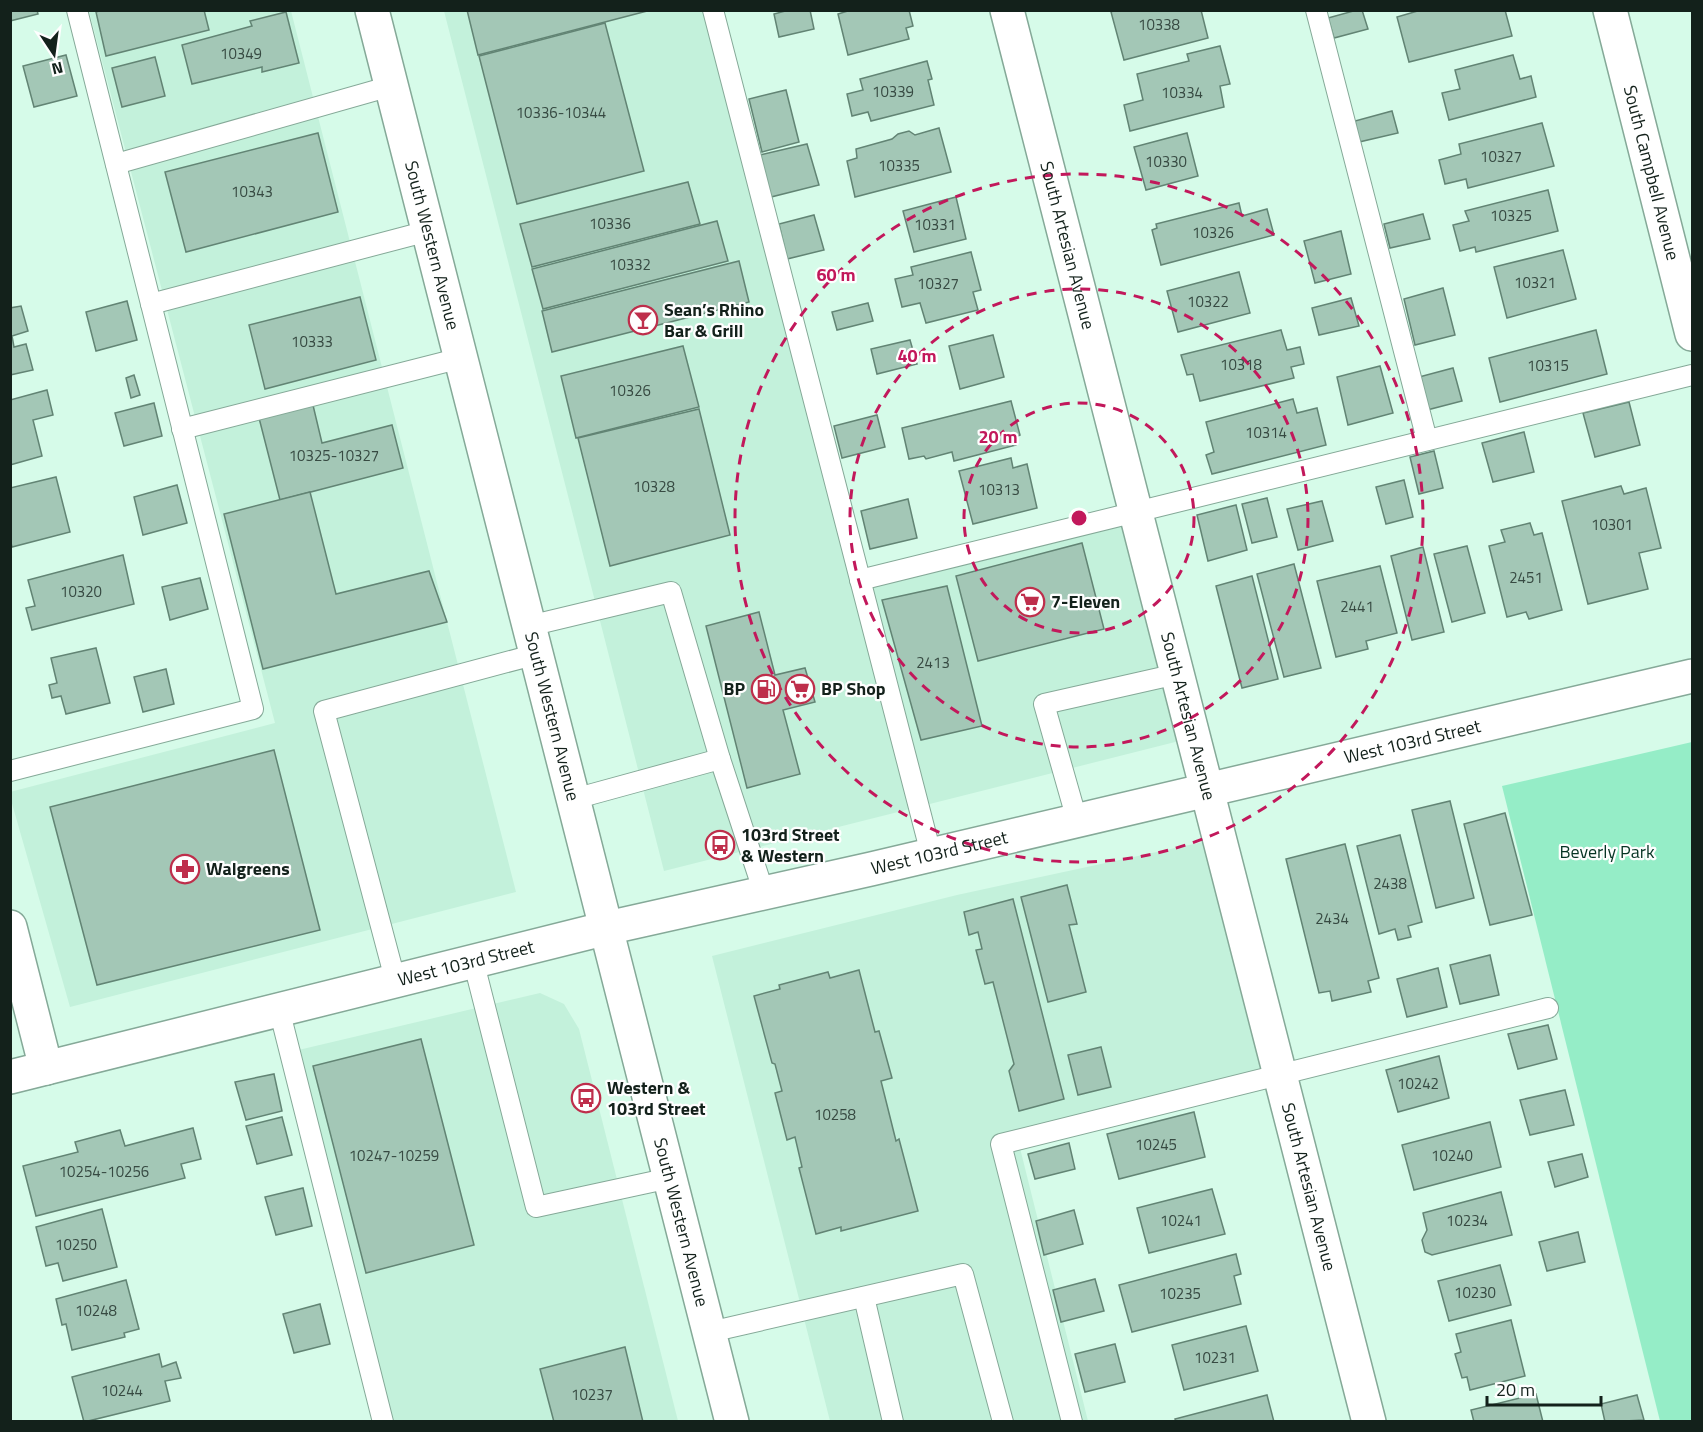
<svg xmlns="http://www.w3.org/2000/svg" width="1703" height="1432" viewBox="0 0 1703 1432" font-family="'Titillium Web',sans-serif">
<rect width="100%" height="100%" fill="#d6fbe9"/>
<g fill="#c3f1db">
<path d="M89,11H291L516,892L70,1007L11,800L10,792L275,723Z"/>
<path d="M444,11H706L855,590L1136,522L1191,738L664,871Z"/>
<path d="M1217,839L1277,1069L1016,1132L1088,1421H830L712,956L957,895Z"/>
<path d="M540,993L564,1004L579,1029L678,1421H383L290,1052Z"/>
</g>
<path fill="#95edc7" d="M1692,742V1421H1660L1502,786Z"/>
<g fill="#a3c7b6" stroke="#628474" stroke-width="1.5">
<path d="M10,10H37L38,14L10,21Z"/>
<path d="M102,10H204L209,30L106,56L96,12Z"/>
<path d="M467,10H651L478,55Z"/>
<path d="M789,10H810L814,29L779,37L774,14Z"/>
<path d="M851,10H909L913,26L906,28L909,39L848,55L838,14Z"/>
<path d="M1115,10H1201L1208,38L1124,60L1111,12Z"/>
<path d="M1357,10H1362L1368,29L1334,38L1328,18Z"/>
<path d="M1421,10H1505L1512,36L1409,62L1397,17Z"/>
<path d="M286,12L299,63L262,72V67L192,84L182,45L252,26L250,21Z"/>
<path d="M605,23L644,171L517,204L479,56Z"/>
<path d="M1220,46L1230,84L1220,86L1224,107L1130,131L1124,105L1143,100L1137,74L1189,61L1187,54Z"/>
<path d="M66,55L77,96L34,107L23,66Z"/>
<path d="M1513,55L1520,79L1531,76L1536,97L1449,120L1442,93L1460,89L1455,70Z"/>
<path d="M155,57L165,96L122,107L112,68Z"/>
<path d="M927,61L932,79L928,80L934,105L871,121L868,112L852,116L847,94L863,90L860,79Z"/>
<path d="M786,90L799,142L762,152L749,99Z"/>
<path d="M1392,111L1398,133L1359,142L1355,121Z"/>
<path d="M1542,123L1554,166L1468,188L1466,179L1445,184L1439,160L1461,154L1459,144Z"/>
<path d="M939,128L951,172L855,197L847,161L857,158L856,149L892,139L898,134L909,131L915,135Z"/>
<path d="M318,133L338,212L186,252L165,172Z"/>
<path d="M1187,133L1198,176L1146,190L1134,147Z"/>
<path d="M807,144L819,185L771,197L760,155Z"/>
<path d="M688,182L700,224L532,267L520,224Z"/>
<path d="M1548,190L1558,231L1476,252L1475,247L1460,251L1453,225L1469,221L1465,211Z"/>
<path d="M956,197L966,239L914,252L903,211Z"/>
<path d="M1239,203L1242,216L1267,209L1274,235L1161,265L1152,230L1157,228L1156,224Z"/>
<path d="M1423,214L1430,239L1390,248L1384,224Z"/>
<path d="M814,215L824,250L787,259L779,224Z"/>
<path d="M717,221L728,261L543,309L532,269Z"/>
<path d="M1341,231L1351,274L1315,283L1304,241Z"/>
<path d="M1563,250L1576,299L1507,318L1494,267Z"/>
<path d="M971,252L981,290L973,292L978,310L926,323L920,303L902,307L895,279L913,275L911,267Z"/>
<path d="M739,261L749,302L552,352L542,311Z"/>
<path d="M1239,272L1250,313L1178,332L1167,291Z"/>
<path d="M1443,288L1455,335L1415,345L1404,299Z"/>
<path d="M360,297L376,360L265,389L249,325Z"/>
<path d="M1351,298L1359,326L1319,335L1312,308Z"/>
<path d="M127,301L137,340L96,351L86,312Z"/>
<path d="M868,303L873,321L837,330L832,312Z"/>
<path d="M21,306L28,331L12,336L14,347L26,344L33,370L10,375V308Z"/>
<path d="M1281,330L1287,350L1300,347L1304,364L1291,367L1294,378L1200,401L1193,374L1187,375L1181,355Z"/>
<path d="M1596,330L1607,374L1500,402L1489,358Z"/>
<path d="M993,335L1004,377L960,389L949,346Z"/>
<path d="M910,340L917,364L877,374L871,349Z"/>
<path d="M683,346L699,407L576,438L561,376Z"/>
<path d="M1380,366L1393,413L1348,425L1337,377Z"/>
<path d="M1453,368L1462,401L1427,410L1419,377Z"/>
<path d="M134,375L140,395L131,398L126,378Z"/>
<path d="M47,390L53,415L33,420L42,456L10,465V400Z"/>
<path d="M1293,399L1297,413L1317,408L1326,445L1212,474L1206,455L1214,452L1206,422Z"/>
<path d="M312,401L322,443L392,425L403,468L280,500L258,414Z"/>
<path d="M1011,401L1020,435L1014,438L1016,445L954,461L952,452L926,459L924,456L909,459L902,428Z"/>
<path d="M1629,402L1640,445L1595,457L1583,413Z"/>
<path d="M154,403L162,436L124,446L115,413Z"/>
<path d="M699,409L730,535L610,566L578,438Z"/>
<path d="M877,415L885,447L842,458L834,426Z"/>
<path d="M1524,432L1534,472L1493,482L1482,443Z"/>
<path d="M1434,451L1443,488L1419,494L1410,457Z"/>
<path d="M1011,458L1013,468L1027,464L1037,508L973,524L959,471Z"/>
<path d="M56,477L70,532L12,547L10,539V488Z"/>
<path d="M1404,480L1413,517L1386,524L1376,487Z"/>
<path d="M177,485L187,523L143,535L134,497Z"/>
<path d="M1621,486L1624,494L1646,488L1661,548L1639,553L1648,589L1588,604L1562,501Z"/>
<path d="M310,492L336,594L429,571L447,622L263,669L224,514Z"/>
<path d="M1267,498L1277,537L1252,543L1242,504Z"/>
<path d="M908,499L917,538L870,549L861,511Z"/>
<path d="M1322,501L1333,541L1298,550L1287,509Z"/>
<path d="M1236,505L1247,550L1208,561L1197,515Z"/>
<path d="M1530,523L1534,535L1542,533L1562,610L1529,619L1526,612L1507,617L1489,546L1505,542L1501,530Z"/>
<path d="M1082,543L1104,629L978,661L956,576Z"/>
<path d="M1467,546L1485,613L1452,622L1434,554Z"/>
<path d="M1423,547L1444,632L1412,640L1391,556Z"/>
<path d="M123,555L134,604L32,630L26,608L35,606L28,580Z"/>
<path d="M1294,564L1321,668L1284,677L1257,574Z"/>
<path d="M1380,566L1397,633L1366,641L1368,649L1336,657L1317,581Z"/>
<path d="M1252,576L1278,679L1242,688L1216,586Z"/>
<path d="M200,578L208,609L170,620L162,587Z"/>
<path d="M947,586L982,726L921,740L882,600Z"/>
<path d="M759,612L775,675L805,668L815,702L783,710L800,774L747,788L706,626Z"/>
<path d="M96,648L110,703L66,714L61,696L52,698L49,685L57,683L51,658Z"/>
<path d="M166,669L174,704L143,712L134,677Z"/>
<path d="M274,750L320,930L97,985L50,807Z"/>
<path d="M1450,801L1474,898L1436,908L1412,810Z"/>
<path d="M1505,813L1532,915L1490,925L1464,824Z"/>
<path d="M1400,835L1422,922L1408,926L1411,937L1398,940L1395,929L1379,934L1357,846Z"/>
<path d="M1345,844L1379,978L1368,981L1371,992L1332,1001L1330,991L1319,993L1286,859Z"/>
<path d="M1067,885L1077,924L1069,925L1086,992L1048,1002L1021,897Z"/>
<path d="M1013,899L1064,1099L1019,1111L1009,1071L1014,1064L993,982L985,984L976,950L982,949L978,932L969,935L964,912Z"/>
<path d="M1490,955L1499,995L1460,1004L1450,965Z"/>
<path d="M1438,968L1447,1007L1407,1017L1397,979Z"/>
<path d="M859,970L875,1032L879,1031L892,1078L881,1081L896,1141L899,1139L918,1211L841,1231V1227L816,1234L799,1168L802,1167L795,1137L787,1140L775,1093L782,1091L775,1064L772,1063L754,996L780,989L779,985L828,972L830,978Z"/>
<path d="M1548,1025L1557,1059L1518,1069L1508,1034Z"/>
<path d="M421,1039L474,1245L366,1273L313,1066Z"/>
<path d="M1101,1047L1111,1087L1078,1095L1068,1055Z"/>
<path d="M1439,1056L1449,1098L1398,1112L1386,1070Z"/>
<path d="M274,1074L282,1111L246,1120L235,1082Z"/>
<path d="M1565,1090L1574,1125L1530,1135L1520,1100Z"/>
<path d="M1194,1112L1205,1157L1119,1179L1107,1134Z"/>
<path d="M282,1117L292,1155L257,1164L246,1126Z"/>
<path d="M1490,1122L1501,1167L1414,1190L1402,1145Z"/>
<path d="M193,1128L201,1159L181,1164L185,1178L36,1216L23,1166L78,1152L75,1142L120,1130L125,1146Z"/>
<path d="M1069,1143L1075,1169L1035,1179L1028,1154Z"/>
<path d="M1582,1154L1588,1177L1555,1187L1548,1162Z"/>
<path d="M303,1188L312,1226L276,1235L265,1197Z"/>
<path d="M1212,1189L1225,1234L1149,1253L1137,1208Z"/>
<path d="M1501,1192L1512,1235L1432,1255L1425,1252L1422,1240L1427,1230L1423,1213Z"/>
<path d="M102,1209L117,1267L63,1281L58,1263L46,1266L36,1227Z"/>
<path d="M1074,1210L1083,1244L1044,1255L1036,1221Z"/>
<path d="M1578,1232L1585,1262L1547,1271L1539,1242Z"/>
<path d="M1236,1254L1241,1274L1234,1276L1241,1304L1132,1332L1119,1285Z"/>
<path d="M1500,1265L1511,1305L1449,1321L1438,1281Z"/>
<path d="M1095,1279L1104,1311L1061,1322L1053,1290Z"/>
<path d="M126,1280L139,1329L124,1333L125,1337L72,1350L66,1324L62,1325L56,1299Z"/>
<path d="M320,1304L330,1344L294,1353L283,1314Z"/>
<path d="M1511,1320L1525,1376L1470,1390L1467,1377L1462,1378L1455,1354L1461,1352L1456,1334Z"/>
<path d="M1246,1326L1258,1371L1184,1390L1172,1345Z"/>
<path d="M1115,1344L1125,1382L1085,1392L1075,1354Z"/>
<path d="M625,1347L643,1422H554L540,1369Z"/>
<path d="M159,1354L162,1367L176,1362L181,1378L165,1381L170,1401L84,1422L72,1377Z"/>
<path d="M1536,1394L1543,1422H1474L1471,1410Z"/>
<path d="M1267,1395L1274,1422H1176L1175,1419Z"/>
<path d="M1637,1395L1644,1420L1605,1422L1601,1404Z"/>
</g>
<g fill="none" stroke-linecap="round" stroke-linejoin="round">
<g stroke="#85a998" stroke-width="22">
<g id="lane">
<path d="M713,10L931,854"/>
<path d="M1316,10L1427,440"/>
<path d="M116,164L391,86"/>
<path d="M151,304L428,231"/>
<path d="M182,429L461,358"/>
<path d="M860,580L1692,375"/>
<path d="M529,626L671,592L720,759"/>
<path d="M10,771L253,709L77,10"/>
<path d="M574,799L720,759L764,893"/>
<path d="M1077,820L1044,704L1177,674"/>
<path d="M473,960L536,1207L670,1178"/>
<path d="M395,979L324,711L537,654"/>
<path d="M279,1009L383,1422"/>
<path d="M864,1297L893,1422"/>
<path d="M710,1332L963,1274L1003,1422"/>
<path d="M1072,1422L1001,1144L1548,1008"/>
</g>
</g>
<g stroke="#85a998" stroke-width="36">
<g id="street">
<path id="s1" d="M1007,10L1369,1422"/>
<path id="s2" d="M1610,10L1692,334"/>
<path d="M10,927L46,1068"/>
</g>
</g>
<g stroke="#85a998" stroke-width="36">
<g id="secondary">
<path id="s3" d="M372,10L732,1422"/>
<path id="s4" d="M10,1077L607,928L871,869L1692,676"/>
</g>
</g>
<use href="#lane" stroke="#fff" stroke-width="20"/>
<use href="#street" stroke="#fff" stroke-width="33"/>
<use href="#secondary" stroke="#fff" stroke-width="33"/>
</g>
<g fill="none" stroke="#c2185b" stroke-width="3" stroke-dasharray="10 8">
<circle cx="1079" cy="518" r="115"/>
<circle cx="1079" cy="518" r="229"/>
<circle cx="1079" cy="518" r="344"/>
</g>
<defs>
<g id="bar-ring" transform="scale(1.5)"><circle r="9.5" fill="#fefefe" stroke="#be2e4b" stroke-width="1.5"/><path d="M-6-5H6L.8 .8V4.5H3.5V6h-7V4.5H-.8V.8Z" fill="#be2e4b"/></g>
<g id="supermarket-ring" transform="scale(1.5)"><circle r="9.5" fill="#fefefe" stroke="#be2e4b" stroke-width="1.5"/><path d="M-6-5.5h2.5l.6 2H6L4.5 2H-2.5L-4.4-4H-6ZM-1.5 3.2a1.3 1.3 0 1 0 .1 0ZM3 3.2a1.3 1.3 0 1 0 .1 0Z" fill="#be2e4b"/></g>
<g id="fuel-ring" transform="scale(1.5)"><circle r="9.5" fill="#fefefe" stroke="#be2e4b" stroke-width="1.5"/><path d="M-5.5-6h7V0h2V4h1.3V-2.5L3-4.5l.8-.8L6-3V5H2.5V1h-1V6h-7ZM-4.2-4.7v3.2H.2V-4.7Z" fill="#be2e4b"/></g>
<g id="bus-ring" transform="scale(1.5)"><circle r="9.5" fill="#fefefe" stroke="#be2e4b" stroke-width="1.5"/><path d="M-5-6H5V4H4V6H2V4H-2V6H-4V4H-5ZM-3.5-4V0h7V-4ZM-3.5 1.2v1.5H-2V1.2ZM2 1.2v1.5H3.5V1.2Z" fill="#be2e4b"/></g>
<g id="pharmacy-ring" transform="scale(1.5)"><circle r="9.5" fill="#fefefe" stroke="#be2e4b" stroke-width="1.5"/><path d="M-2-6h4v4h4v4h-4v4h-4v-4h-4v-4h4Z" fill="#be2e4b"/></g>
</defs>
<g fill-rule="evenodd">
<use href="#bar-ring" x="643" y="320"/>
<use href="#supermarket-ring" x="1030" y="602"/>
<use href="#fuel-ring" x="766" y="689"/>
<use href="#supermarket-ring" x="800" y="689"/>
<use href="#bus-ring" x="720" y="845"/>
<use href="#pharmacy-ring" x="185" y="869"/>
<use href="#bus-ring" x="586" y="1098"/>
</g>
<g text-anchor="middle" stroke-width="4.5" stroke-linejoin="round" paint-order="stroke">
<g font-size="15" fill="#374a42">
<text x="1159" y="30">10338</text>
<text x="241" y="59">10349</text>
<text x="893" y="97">10339</text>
<text x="1182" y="98">10334</text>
<text x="561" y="118">10336-10344</text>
<text x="1501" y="162">10327</text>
<text x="1166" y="167">10330</text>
<text x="899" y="171">10335</text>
<text x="252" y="197">10343</text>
<text x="1511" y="221">10325</text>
<text x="610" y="229">10336</text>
<text x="935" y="230">10331</text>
<text x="1213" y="238">10326</text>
<text x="630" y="270">10332</text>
<text x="1535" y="288">10321</text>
<text x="938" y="289">10327</text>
<text x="1208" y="307">10322</text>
<text x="312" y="347">10333</text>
<text x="1241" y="370">10318</text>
<text x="1548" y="371">10315</text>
<text x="630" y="396">10326</text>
<text x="1266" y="438">10314</text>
<text x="334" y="461">10325-10327</text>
<text x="654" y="492">10328</text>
<text x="999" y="495">10313</text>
<text x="1612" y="530">10301</text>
<text x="1526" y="583">2451</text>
<text x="81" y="597">10320</text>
<text x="1357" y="612">2441</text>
<text x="933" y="668">2413</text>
<text x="1390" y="889">2438</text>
<text x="1332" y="924">2434</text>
<text x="1418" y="1089">10242</text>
<text x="835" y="1120">10258</text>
<text x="1156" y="1150">10245</text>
<text x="394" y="1161">10247-10259</text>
<text x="1452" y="1161">10240</text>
<text x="104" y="1177">10254-10256</text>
<text x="1181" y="1226">10241</text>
<text x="1467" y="1226">10234</text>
<text x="76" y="1250">10250</text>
<text x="1475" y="1298">10230</text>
<text x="1180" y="1299">10235</text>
<text x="96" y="1316">10248</text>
<text x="1215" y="1363">10231</text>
<text x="122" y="1396">10244</text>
<text x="592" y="1400">10237</text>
</g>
<g font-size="18" fill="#13211b" stroke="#fefefe">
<text dy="6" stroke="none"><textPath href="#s2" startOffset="168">South Campbell Avenue</textPath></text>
<text dy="6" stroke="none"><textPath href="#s3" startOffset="243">South Western Avenue</textPath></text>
<text dy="6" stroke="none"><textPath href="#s1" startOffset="243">South Artesian Avenue</textPath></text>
<text dy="6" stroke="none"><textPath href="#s3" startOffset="729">South Western Avenue</textPath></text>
<text dy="6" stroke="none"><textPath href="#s1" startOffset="729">South Artesian Avenue</textPath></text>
<text dy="6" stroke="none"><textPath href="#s4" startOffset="1442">West 103rd Street</textPath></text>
<text dy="6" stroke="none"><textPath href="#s4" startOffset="956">West 103rd Street</textPath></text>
<text dy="6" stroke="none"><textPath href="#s4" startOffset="470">West 103rd Street</textPath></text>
<text dy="6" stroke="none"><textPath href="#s1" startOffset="1215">South Artesian Avenue</textPath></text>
<text dy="6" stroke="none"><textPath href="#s3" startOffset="1251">South Western Avenue</textPath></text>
</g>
<g font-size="18" font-weight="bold" fill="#13211b" stroke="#fefefe" text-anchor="start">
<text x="664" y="316">Sean’s Rhino<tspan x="664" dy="21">Bar &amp; Grill</tspan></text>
<text x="1051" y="608">7-Eleven</text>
<text x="745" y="695" text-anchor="end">BP</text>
<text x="821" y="695">BP Shop</text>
<text x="741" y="841">103rd Street<tspan x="741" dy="21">&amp; Western</tspan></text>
<text x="206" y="875">Walgreens</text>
<text x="607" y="1094">Western &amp;<tspan x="607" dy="21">103rd Street</tspan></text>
</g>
<g font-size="18" fill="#063424" stroke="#fefefe">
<text x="1607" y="858">Beverly Park</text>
</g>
</g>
<circle cx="1079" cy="518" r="9" fill="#c2185b" stroke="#fefefe" stroke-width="3"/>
<g font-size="18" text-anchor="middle" font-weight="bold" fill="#c2185b" stroke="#fefefe" stroke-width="4.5" stroke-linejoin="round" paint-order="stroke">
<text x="836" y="281">60 m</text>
<text x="917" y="362">40 m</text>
<text x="998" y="443">20 m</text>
</g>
<rect width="1703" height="1432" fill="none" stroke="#13211b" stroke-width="24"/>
<g transform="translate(54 54) rotate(167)" stroke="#fefefe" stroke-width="4.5" paint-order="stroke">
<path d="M0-4.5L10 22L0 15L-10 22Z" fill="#13211b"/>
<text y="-9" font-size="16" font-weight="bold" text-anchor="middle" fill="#13211b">N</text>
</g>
<path d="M1487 1396v9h114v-9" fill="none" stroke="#13211b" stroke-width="3"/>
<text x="1496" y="1396" font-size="18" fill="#13211b" stroke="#fefefe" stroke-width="4.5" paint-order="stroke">20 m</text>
</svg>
